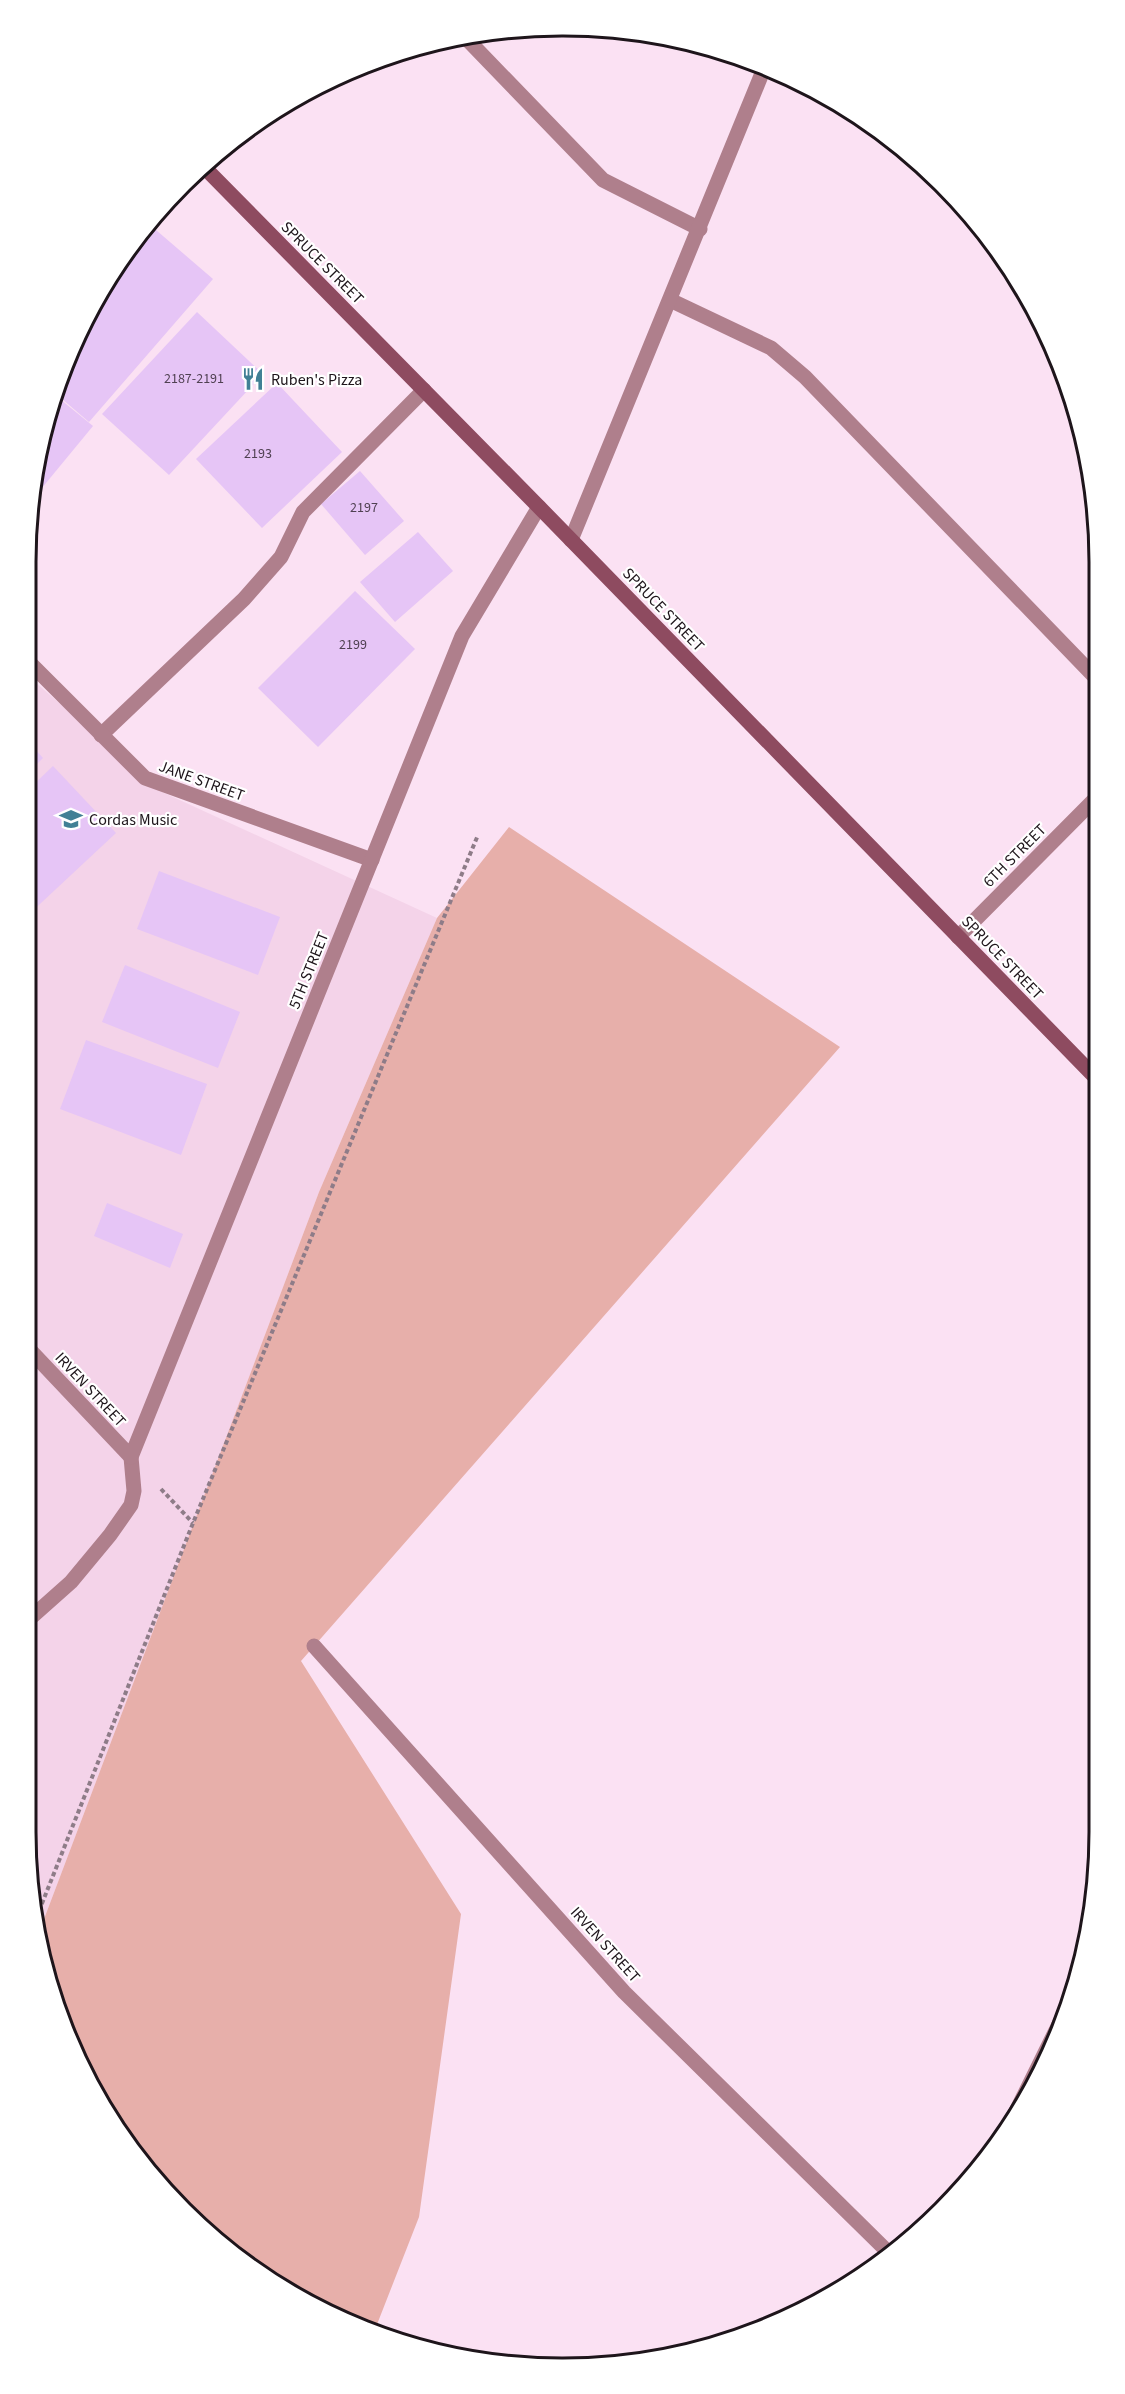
<svg xmlns="http://www.w3.org/2000/svg" width="1125" height="2394" viewBox="0 0 1125 2394" font-family="'Source Sans 3',sans-serif">
<rect width="100%" height="100%" fill="#fbe1f3"/>
<path fill="#f4d3e9" d="M26,674L160,791L437,918L319,1192L41,1927L26,1831Z"/>
<path fill="#e7afaa" d="M509,827L840,1047L301,1661L461,1914L419,2217L376,2327L294,2296L208,2235L137,2159L54,2004L41,1927L319,1192L437,918Z"/>
<g fill="#e6c5f6">
<path d="M149,224L213,279L89,422L55,393L67,357L116,264Z"/>
<path d="M197,312L263,374L169,475L102,414Z"/>
<path d="M277,383L342,452L262,528L196,459Z"/>
<path d="M55,395L93,426L32,500L36,457Z"/>
<path d="M360,471L404,521L365,555L321,504Z"/>
<path d="M418,532L453,571L395,622L360,582Z"/>
<path d="M355,591L415,649L318,747L258,688Z"/>
<path d="M26,739L43,758L26,775Z"/>
<path d="M53,766L116,833L26,917V792Z"/>
<path d="M159,871L280,917L258,975L137,929Z"/>
<path d="M125,965L240,1012L218,1068L102,1022Z"/>
<path d="M86,1040L207,1084L181,1155L60,1109Z"/>
<path d="M107,1203L183,1234L170,1268L94,1236Z"/>
</g>
<g fill="none" stroke-linecap="round" stroke-linejoin="round">
<g stroke="#8e7c88" stroke-width="4" stroke-dasharray="4.5 3" stroke-linecap="butt">
<path d="M161,1489L193,1523"/>
<path d="M39,1911L193,1523L478,835"/>
</g>
<g stroke="#af7f8c" stroke-width="15">
<path d="M463,35L603,180L700,229"/>
<path d="M670,300L771,348L805,377L1095,677"/>
<path d="M101,735L244,599L281,557L303,512L424,390"/>
<path d="M26,1622L71,1582L110,1535L131,1505L134,1491L131,1457"/>
</g>
<g stroke="#af7f8c" stroke-width="15">
<path d="M571,540L765,66"/>
<path d="M26,659L145,778L372,860"/>
<path d="M958,937L1096,798"/>
<path d="M26,1346L131,1457L462,636L539,507"/>
<path d="M314,1646L624,1992L887,2251"/>
<path d="M1004,2136L1067,2008"/>
</g>
<path stroke="#8e4b60" stroke-width="15" d="M203,166L539,507L1097,1079"/>
</g>
<defs>
<g id="restaurant-bare" transform="scale(1.8)"><path d="M-5-6h1v4h1v-4h1v4h1v-4h1v5L-1.5 .5V6h-2V.5L-5-1ZM5-6V6H3V1.5H1.5Q1.5-4 5-6Z" fill="#418095" stroke="#fff" stroke-width="2.5" paint-order="stroke"/></g>
<g id="school-bare" transform="scale(1.8)"><path d="M0-5L7-2L0 1L-7-2ZM-4 1L0 2.5L4 1V4Q0 6-4 4Z" fill="#418095" stroke="#fff" stroke-width="2.5" paint-order="stroke"/></g>
</defs>
<g fill-rule="evenodd">
<use href="#restaurant-bare" x="253" y="379"/>
<use href="#school-bare" x="71" y="819"/>
</g>
<g text-anchor="middle" stroke-width="4.5" stroke-linejoin="round" paint-order="stroke">
<g font-size="14" fill="#504152">
<text x="194" y="383">2187-2191</text>
<text x="258" y="458">2193</text>
<text x="364" y="512">2197</text>
<text x="353" y="649">2199</text>
</g>
<g font-size="16" fill="#1e151b" stroke="#fff">
<text transform="translate(323 262) rotate(45)" y="6">SPRUCE STREET</text>
<text transform="translate(664 609) rotate(46)" y="6">SPRUCE STREET</text>
<text transform="translate(202 780) rotate(20)" y="6">JANE STREET</text>
<text transform="translate(1014 855) rotate(-45)" y="6">6TH STREET</text>
<text transform="translate(1003 957) rotate(46)" y="6">SPRUCE STREET</text>
<text transform="translate(308 970) rotate(-68)" y="6">5TH STREET</text>
<text transform="translate(91 1389) rotate(47)" y="6">IRVEN STREET</text>
<text transform="translate(606 1944) rotate(48)" y="6">IRVEN STREET</text>
</g>
<g font-size="16" fill="#1e151b" stroke="#fff" text-anchor="start">
<text x="271" y="385">Ruben's Pizza</text>
<text x="89" y="825">Cordas Music</text>
</g>
</g>
<path d="M0 0H1125V2394H0ZM562 36H563A526 526 0 0 1 1089 562V1832A526 526 0 0 1 563 2358H562A526 526 0 0 1 36 1832V562A526 526 0 0 1 562 36Z" fill="#fff" fill-rule="evenodd"/>
<path fill="none" stroke="#1e151b" stroke-width="3" d="M562 36H563A526 526 0 0 1 1089 562V1832A526 526 0 0 1 563 2358H562A526 526 0 0 1 36 1832V562A526 526 0 0 1 562 36Z"/>
</svg>
